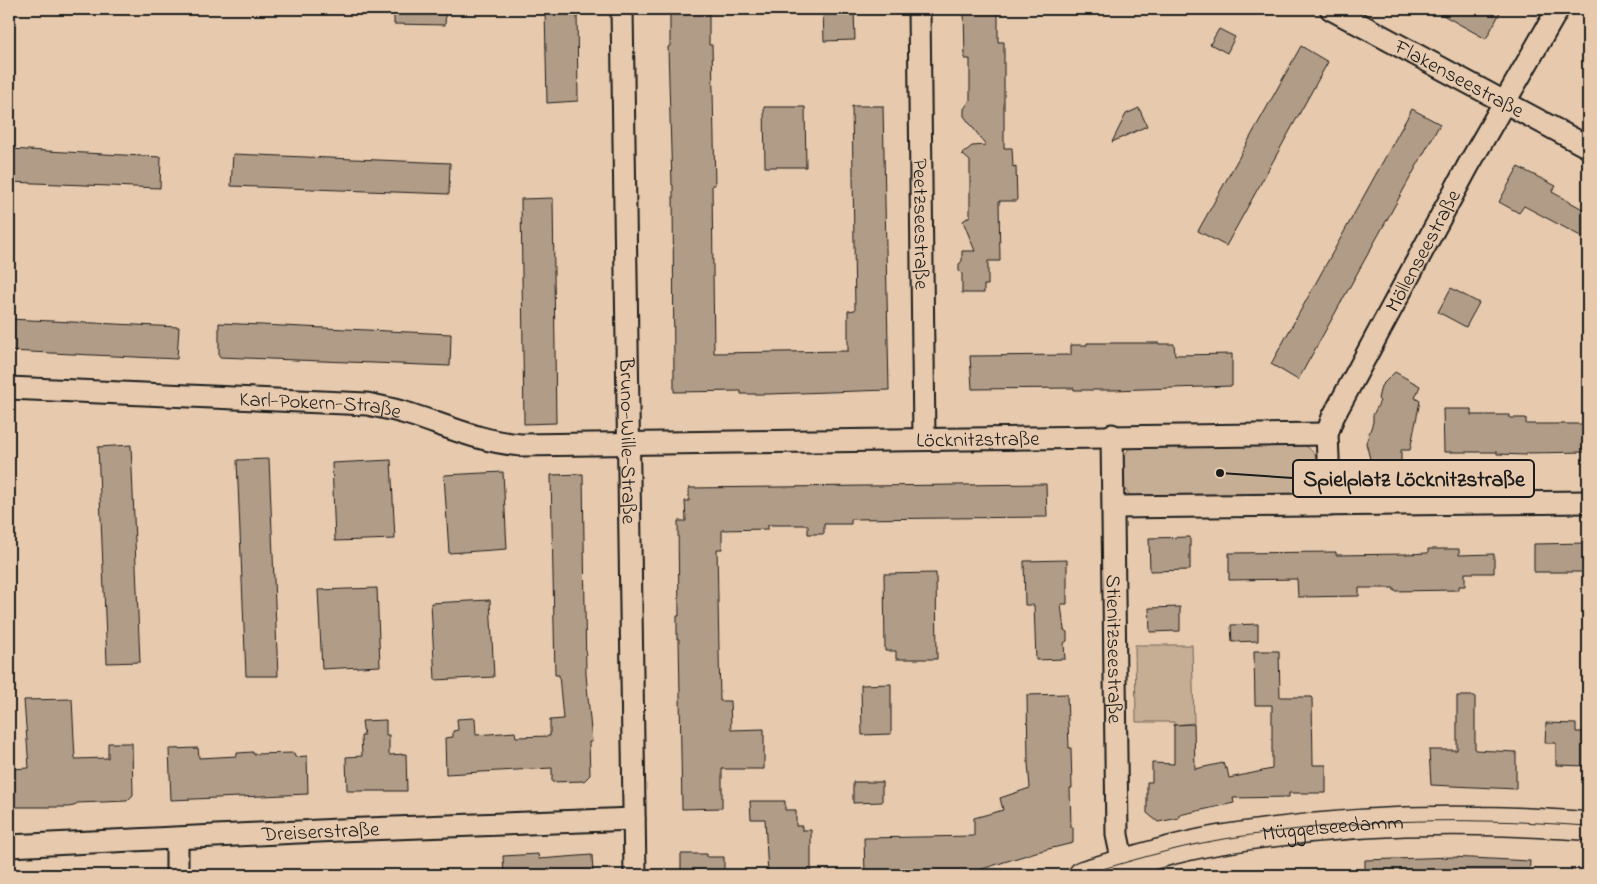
<svg xmlns="http://www.w3.org/2000/svg" width="1597" height="884" viewBox="0 0 1597 884" font-family="'Indie Flower',sans-serif">
<rect width="100%" height="100%" fill="#e7caad"/>
<filter id="ink" filterUnits="userSpaceOnUse"><feTurbulence type="fractalNoise" baseFrequency=".02" numOctaves="2"/><feDisplacementMap in="SourceGraphic" scale="10" xChannelSelector="R" yChannelSelector="G"/><feConvolveMatrix kernelMatrix="1 2 1 2 8 2 1 2 1" color-interpolation-filters="sRGB"/></filter>
<g filter="url(#ink)">
<g fill="#c6ae95" stroke="#716558">
<path d="M1300,443C1317,452 1319,458 1319,476C1309,488 1298,493 1284,498H1137L1130,495L1122,486V463L1123,457L1132,445Z"/>
<path d="M1135,645H1192L1194,723L1174,725V722H1136Z"/>
</g>
<g fill="#b19c87" stroke="#1c1c1c">
<path d="M394,9H446L445,25L394,24Z"/>
<path d="M545,9H577L578,101L547,103Z"/>
<path d="M670,9H709V45H712L715,185H712L714,353L848,351V311L855,310L852,106H883L889,390L769,394H741V391L674,392L673,185H672L668,47L670,46Z"/>
<path d="M823,9H854L855,40L824,41Z"/>
<path d="M964,9H998V42H1004V148H1012L1013,167L1016,166L1017,201H999L1000,261H988V285H984V293H962V274L959,271V264L962,261V251H975L963,221L970,216V161L962,154L972,146L986,145L964,116V109L970,100V59H965Z"/>
<path d="M1432,9H1502L1486,39Z"/>
<path d="M1219,29L1235,37L1227,53L1210,44Z"/>
<path d="M1301,46L1328,62L1226,246L1198,231Z"/>
<path d="M764,107H805L806,167H765Z"/>
<path d="M1139,108L1147,126L1112,142L1126,114Z"/>
<path d="M1412,109L1440,124L1298,380L1271,364Z"/>
<path d="M9,149L161,157L160,188L9,182Z"/>
<path d="M233,154L450,163L449,194L231,186Z"/>
<path d="M1518,167L1556,186L1552,192L1588,212V240L1524,206L1519,213L1499,202Z"/>
<path d="M553,198L556,423L524,424L521,199Z"/>
<path d="M1451,288L1479,303L1466,327L1438,312Z"/>
<path d="M9,319L179,327L177,359L9,351Z"/>
<path d="M219,323L451,334L450,366L219,357Z"/>
<path d="M1087,343H1159V344H1174L1175,355L1232,354V386L1113,390H1074V388L972,389L970,356L1071,355V345H1087Z"/>
<path d="M1395,372L1420,386L1415,398L1420,401L1410,450H1401V463H1371L1366,443L1373,422V415L1380,401L1378,399L1381,386Z"/>
<path d="M1443,409H1471V415H1510V418H1526V424H1588V452L1526,453V455L1497,454V452H1444Z"/>
<path d="M131,445L140,662L107,663L98,447Z"/>
<path d="M269,459L278,676H246L237,460Z"/>
<path d="M391,460L395,539L335,541L332,463Z"/>
<path d="M503,472L507,549L449,553L444,475Z"/>
<path d="M583,474L586,674L592,742H589L590,775L584,781L552,782V768L446,774L445,738L453,737V731L458,730L457,719L475,718L476,735L515,732L516,737L550,736V720L563,719L559,675H555L551,475Z"/>
<path d="M1046,484L1047,517L851,519V524H824V534H808V525H768V529L722,530V549H717L720,701H730L731,730L764,729V769H722V808L682,809L679,639H677V616H679L678,521H686L685,501H689V488Z"/>
<path d="M1190,537V570L1150,571L1149,538Z"/>
<path d="M1588,543V572H1534V544Z"/>
<path d="M1428,549H1459V555L1494,554V573H1465V586H1459V590L1394,591V588H1359V596L1298,597L1297,579L1229,580V553L1336,552V555L1407,554L1428,553Z"/>
<path d="M1067,560V604H1061L1064,630L1067,632V641L1064,643L1065,659L1036,660L1034,605H1025L1024,561Z"/>
<path d="M936,573L937,659H896V651H885L884,574Z"/>
<path d="M377,588L380,666L322,669L318,590Z"/>
<path d="M490,600L494,677L435,680L431,603Z"/>
<path d="M1180,607V631L1150,632L1149,608Z"/>
<path d="M1258,624V641L1232,642L1231,625Z"/>
<path d="M1254,651H1279L1280,697H1312L1313,765H1326V793H1289V797L1233,798L1234,803L1179,815V818L1158,822L1147,813V782H1152V763L1174,764V725L1194,724L1195,769L1223,763L1225,769L1227,768L1229,778L1272,769V705H1255Z"/>
<path d="M891,684V734L862,735L861,685Z"/>
<path d="M1067,694L1069,748H1071L1072,788H1070L1071,827H1073V843L1036,852L963,875H865L864,838L974,836V818L1003,810L1000,798L1030,788L1028,763L1027,695Z"/>
<path d="M1457,696H1475V750L1516,752V789L1431,785L1429,750H1457Z"/>
<path d="M72,699L75,759L108,758V743H132L133,795L127,801L77,803L74,806L68,807H12L10,769L29,768L24,700Z"/>
<path d="M386,720V735H389V755L406,754L407,791H347L346,757L362,756L361,736H364L362,721Z"/>
<path d="M1546,723L1576,724V732H1588V766L1556,765V743H1545Z"/>
<path d="M198,748L199,758L237,756V753L253,752V754L294,753L295,757L307,756L308,794L171,800L169,749Z"/>
<path d="M853,782H882V802L853,803Z"/>
<path d="M750,801H785V810H796V826H802V830H811V875H768L765,819H751Z"/>
<path d="M538,854L539,859L592,855L593,873H590V875H504L503,856Z"/>
<path d="M681,854H707V857H724V875H681Z"/>
<path d="M1452,857L1530,861L1529,875H1365V860Z"/>
</g>
<g fill="none" stroke-linecap="round" stroke-linejoin="round">
<g stroke="#1c1c1c" stroke-width="25">
<g id="street">
<path id="s1" d="M622,9L635,875"/>
<path id="s2" d="M919,9L924,439"/>
<path id="s3" d="M1331,9L1588,147"/>
<path id="s4" d="M9,388L367,404C382,407 397,410 412,415C449,427 482,442 521,445L1327,434"/>
<path id="s5" d="M1112,435L1117,835L1123,863"/>
<path id="s6" d="M1330,505L1327,434L1333,417L1468,166L1558,9"/>
<path d="M1114,507L1588,502"/>
<path d="M177,839V875"/>
<path id="s7" d="M9,846L339,830L634,819"/>
</g>
</g>
<g stroke="#1c1c1c" stroke-width="31">
<g id="secondary">
<path id="s8" d="M1083,875C1127,862 1173,848 1218,840C1305,826 1395,819 1482,821C1518,821 1553,824 1588,826"/>
</g>
</g>
<use href="#street" stroke="#e7caad" stroke-width="21"/>
<use href="#secondary" stroke="#e7caad" stroke-width="28"/>
<path stroke="#1c1c1c" stroke-width="1" d="M1083,875C1126,862 1173,848 1218,840C1303,826 1396,819 1482,821C1518,821 1553,824 1588,826"/>
</g>
</g>
<g text-anchor="middle" stroke-width="5" stroke-linejoin="round" paint-order="stroke">
<g font-size="21" fill="#1c1c1c" stroke="#e7caad">
<text dy="7" stroke="none"><textPath href="#s3" startOffset="146">Flakenseestraße</textPath></text>
<text dy="7" stroke="none"><textPath href="#s2" startOffset="215">Peetzseestraße</textPath></text>
<text dy="7" stroke="none"><textPath href="#s6" startOffset="278">Möllenseestraße</textPath></text>
<text dy="7" stroke="none"><textPath href="#s4" startOffset="312">Karl-Pokern-Straße</textPath></text>
<text dy="7" stroke="none"><textPath href="#s4" startOffset="975">Löcknitzstraße</textPath></text>
<text dy="7" stroke="none"><textPath href="#s1" startOffset="432">Bruno-Wille-Straße</textPath></text>
<text dy="7" stroke="none"><textPath href="#s5" startOffset="214">Stienitzseestraße</textPath></text>
<text dy="7" stroke="none"><textPath href="#s8" startOffset="255">Müggelseedamm</textPath></text>
<text dy="7" stroke="none"><textPath href="#s7" startOffset="312">Dreiserstraße</textPath></text>
</g>
</g>
<path fill="none" stroke="#1c1c1c" stroke-width="2" d="M1220 473L1293 478"/>
<circle fill="#1c1c1c" stroke="#e7caad" stroke-width="2" cx="1220" cy="473" r="5"/>
<rect fill="#e7caad" stroke="#1c1c1c" stroke-width="2" x="1293" y="460" width="241" height="37" rx="5"/>
<g font-size="22" text-anchor="middle" font-weight="bold" fill="#1c1c1c">
<text x="1414" y="486">Spielplatz Löcknitzstraße</text>
</g>
<rect width="1597" height="884" fill="none" stroke="#e7caad" stroke-width="30"/>
<rect x="15" y="15" width="1567" height="854" fill="none" stroke="#1c1c1c" stroke-width="2" filter="url(#ink)"/>
</svg>
